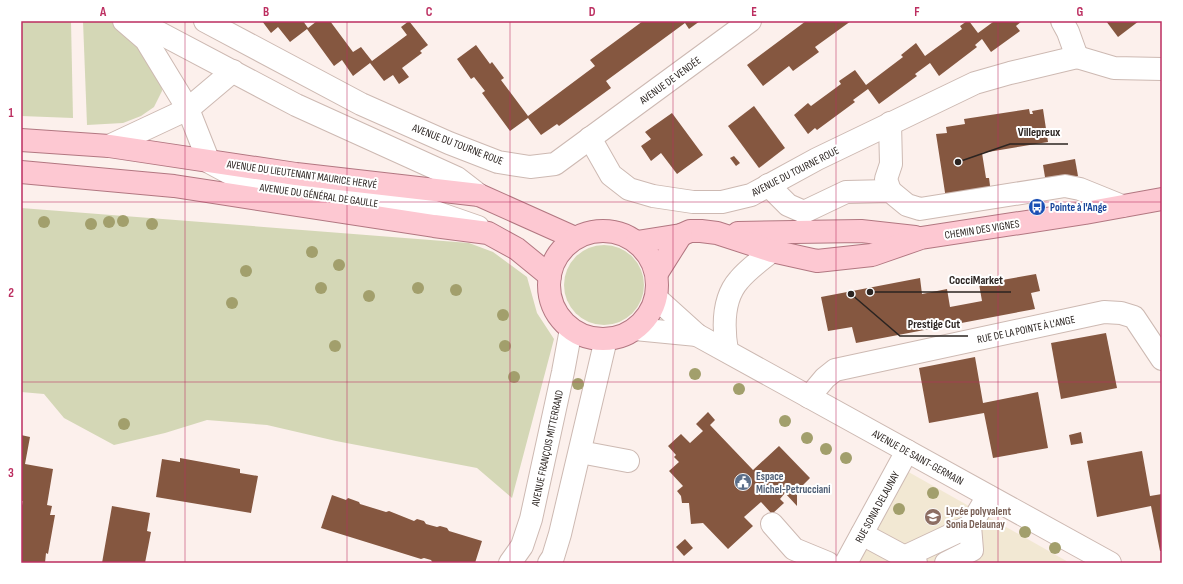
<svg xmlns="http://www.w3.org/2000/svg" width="1183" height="584" viewBox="0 0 1183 584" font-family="'Sofia Sans Condensed',sans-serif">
<rect width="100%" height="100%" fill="#fcf0ec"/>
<path fill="#f2e8d3" d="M905,470L1070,563H854Z"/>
<g fill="#d4d7b6">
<path d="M21,21H71L73,118L21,116Z"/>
<path d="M83,21H110L130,32L161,73L162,91L154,107L141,116L123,123L87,125Z"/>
<path d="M21,208L469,243L493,252L527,277L537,313L554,339L512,498L477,468L336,441L267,425L207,420L165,433L114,445L64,418L44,394L21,392Z"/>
<circle cx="604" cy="285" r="40"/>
</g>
<g fill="#855740">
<path d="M262,21H303L308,28L317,21H330L353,52L361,47L372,61L407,35L401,27L409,21L428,45L420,51L422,53L402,68L409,77L399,84L393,75L384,81L370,63L353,76L342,60L334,66L307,29L290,42L278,27L271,33Z"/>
<path d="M643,21H700L689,29L685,23L606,81L611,88L559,126L557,124L541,135L528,118L510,131L482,93L485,91L474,77L471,79L457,59L476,45L490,64L492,62L504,78L501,80L528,116L595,66L590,60Z"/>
<path d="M806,21H851L815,47L819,52L793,71L789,66L763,86L747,65Z"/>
<path d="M967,21H969L978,33L993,22L992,21H1022L1016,26L1020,31L991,52L982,39L975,45L977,47L939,76L930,63L915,74L917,76L879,104L868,89L853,100L855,102L817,130L815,128L808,134L794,115L808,103L811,106L841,84L839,81L855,70L866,85L903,57L901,55L916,43L925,56L962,29L960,26Z"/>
<path d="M1106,21H1139L1118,37Z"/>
<path d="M754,106L785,148L759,168L728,126Z"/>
<path d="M1029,109L1030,114H1033L1032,111L1043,109L1048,142L982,153L986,178H989L991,193L946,199L936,134L947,133L946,127L965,124L964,119Z"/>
<path d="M672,113L703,155L677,174L661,153L651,161L641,146L651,139L645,132Z"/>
<path d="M734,156L740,163L736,166L730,158Z"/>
<path d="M1075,159L1078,176L1046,183L1043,165Z"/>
<path d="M1036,274L1040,291L1031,293L1035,309L856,343L852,327L828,331L821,297L920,278L922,294L947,289L950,307L982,301L979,284Z"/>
<path d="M1106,333L1117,388L1061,399L1051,343Z"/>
<path d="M975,357L983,403L1038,392L1048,448L993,458L984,413L929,423L919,368Z"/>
<path d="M708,412L715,420L710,425L753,470L779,446L810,478L797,491V506L785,493L780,499L784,503L772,514L761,502L744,517L753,526L728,549L703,523L691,524L689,503H682L681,496L677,491L683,486L669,471L679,462L674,457L676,455L668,446L681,434L690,443L703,431L696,424Z"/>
<path d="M1081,432L1083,443L1071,445L1069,435Z"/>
<path d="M21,435L30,437L25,464L53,469L47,505L52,506L50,515H55L48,554L46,553L45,563H21V510L23,501H21Z"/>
<path d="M1142,451L1150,496L1162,494V551H1160L1151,506L1097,517L1087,461Z"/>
<path d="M180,458L240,469V473L258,476L251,513L156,497L162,459L180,462Z"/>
<path d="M332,495L346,500L348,498L359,502L360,504L386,512L389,511L414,521L417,519L424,521L426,524L437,527L440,526L447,528L449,531L482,541L475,563H433L431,560L424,558L421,559L321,528Z"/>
<path d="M112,506L150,513L147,531L151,532L145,563H102Z"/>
<path d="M685,539L693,548L684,556L676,547Z"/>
</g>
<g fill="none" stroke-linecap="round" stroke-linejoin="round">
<g stroke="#cdb9b2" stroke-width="24">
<g id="minor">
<path d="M124,21L146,40L188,109L209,162L252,185L432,211L478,227"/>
<path d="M137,21L296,105L457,178L479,195"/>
<path d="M205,21L361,104L449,143L498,162L530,167L555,164L750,21"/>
<path d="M1062,21L1068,32L1077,57"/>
<path d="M1077,57L1114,68L1162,69"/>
<path d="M590,138L611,175L629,189L653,196L693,202H722L751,195L817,159L975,83L1010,73L1077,57"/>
<path d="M109,146L188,109L233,71"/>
<path d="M768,185L788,205L804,212L846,192L890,191L907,205L920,209L1065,186L1080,189L1122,206"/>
<path d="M890,191L886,179L891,164L890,123"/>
<path d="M656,298L697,335L1110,563"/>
<path d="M635,329L697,335"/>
<path d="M727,351C723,327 722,299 739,280C748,269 761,260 772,251"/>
<path d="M809,397L825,378L835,370L1104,312L1121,313L1134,317L1162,359"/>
<path d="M580,452L628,461"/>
<path d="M772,524L794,549L828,563"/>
<path d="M862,534L916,563"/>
<path d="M904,557L970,526"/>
<path d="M510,563L522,546L531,519L563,372L571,329"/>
<path d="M549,563L553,557L560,534L606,339"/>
<path d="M846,563L907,451"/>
<path d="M946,563L972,550L970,526L988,496"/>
</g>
</g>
<g stroke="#b27781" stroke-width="24">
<g id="major">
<path d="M21,140L109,146L296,174L479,195L575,238"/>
<path d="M21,172L174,186L434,226L488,233L517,249L550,276"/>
<circle cx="603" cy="285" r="54"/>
<path d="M738,233L861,231L915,237"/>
<path d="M637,242L681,235L690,231H701L717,233L772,251L817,261L872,255L921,238L1085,213L1162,199"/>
<path d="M657,273L681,235"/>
</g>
</g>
<use href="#minor" stroke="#fff" stroke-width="22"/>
<use href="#major" stroke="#fdc8d2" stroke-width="22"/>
</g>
<g fill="#a29f6c">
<circle cx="123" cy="221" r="6"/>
<circle cx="44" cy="222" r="6"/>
<circle cx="109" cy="222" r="6"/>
<circle cx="91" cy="224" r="6"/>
<circle cx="152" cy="224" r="6"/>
<circle cx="312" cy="252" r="6"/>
<circle cx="339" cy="265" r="6"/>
<circle cx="246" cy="271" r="6"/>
<circle cx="321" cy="288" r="6"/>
<circle cx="418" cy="288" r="6"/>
<circle cx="456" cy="290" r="6"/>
<circle cx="369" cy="296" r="6"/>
<circle cx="232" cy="303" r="6"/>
<circle cx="503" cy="315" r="6"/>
<circle cx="335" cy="346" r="6"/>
<circle cx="505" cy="346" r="6"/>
<circle cx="695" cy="374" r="6"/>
<circle cx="514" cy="377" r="6"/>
<circle cx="578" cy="384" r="6"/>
<circle cx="739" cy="389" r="6"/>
<circle cx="785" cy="421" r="6"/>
<circle cx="124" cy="424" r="6"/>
<circle cx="807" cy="438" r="6"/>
<circle cx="826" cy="449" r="6"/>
<circle cx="846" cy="458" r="6"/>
<circle cx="933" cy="493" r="6"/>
<circle cx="899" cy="509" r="6"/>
<circle cx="1025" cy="532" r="6"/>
<circle cx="1055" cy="548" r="6"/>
</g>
<path fill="none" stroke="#bc2e60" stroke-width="1" stroke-opacity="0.55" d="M185,21V563M347,21V563M510,21V563M673,21V563M836,21V563M998,21V563M21,202H1162M21,382H1162"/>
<defs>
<g id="bus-disc" transform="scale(0.9)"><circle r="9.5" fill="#1a4fb4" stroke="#fff"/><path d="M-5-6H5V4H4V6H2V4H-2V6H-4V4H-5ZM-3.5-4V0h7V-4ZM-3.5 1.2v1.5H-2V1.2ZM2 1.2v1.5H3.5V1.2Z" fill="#fff"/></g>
<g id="civic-disc" transform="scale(0.9)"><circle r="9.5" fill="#5c6f8a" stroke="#fff"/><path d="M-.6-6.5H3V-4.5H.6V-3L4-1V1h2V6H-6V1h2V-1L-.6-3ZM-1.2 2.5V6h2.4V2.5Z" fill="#fff"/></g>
<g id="school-disc" transform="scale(0.9)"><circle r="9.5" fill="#8d6e63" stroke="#fff"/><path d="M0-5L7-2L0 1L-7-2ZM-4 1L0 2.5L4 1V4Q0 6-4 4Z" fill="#fff"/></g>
</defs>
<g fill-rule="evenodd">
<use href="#bus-disc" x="1037" y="207"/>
<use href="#civic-disc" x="743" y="482"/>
<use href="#school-disc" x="933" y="517"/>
</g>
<g text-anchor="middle" stroke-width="4" stroke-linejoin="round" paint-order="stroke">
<g font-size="11" fill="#2b2421" stroke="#fff">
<text transform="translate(670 80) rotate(-36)" y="4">AVENUE DE VENDÉE</text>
<text transform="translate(458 144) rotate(21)" y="4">AVENUE DU TOURNE ROUE</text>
<text transform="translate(795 171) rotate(-27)" y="4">AVENUE DU TOURNE ROUE</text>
<text transform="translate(302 174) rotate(8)" y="4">AVENUE DU LIEUTENANT MAURICE HERVÉ</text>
<text transform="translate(319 195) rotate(8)" y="4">AVENUE DU GÉNÉRAL DE GAULLE</text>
<text transform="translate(982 229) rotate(-9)" y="4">CHEMIN DES VIGNES</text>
<text transform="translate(1026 329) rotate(-12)" y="4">RUE DE LA POINTE À L'ANGE</text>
<text transform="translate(547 448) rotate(-78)" y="4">AVENUE FRANÇOIS MITTERRAND</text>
<text transform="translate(918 457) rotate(29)" y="4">AVENUE DE SAINT-GERMAIN</text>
<text transform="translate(877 507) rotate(-61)" y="4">RUE SONIA DELAUNAY</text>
</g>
<g font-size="11" font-weight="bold" fill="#164399" stroke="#fff" text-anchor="start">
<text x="1050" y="211">Pointe à l'Ange</text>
</g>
<g font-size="11" font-weight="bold" fill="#4e5e75" stroke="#fff" text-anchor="start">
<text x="756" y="480">Espace<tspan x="756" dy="13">Michel-Petrucciani</tspan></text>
</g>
<g font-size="11" font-weight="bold" fill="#785e54" stroke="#fff" text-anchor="start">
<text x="946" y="515">Lycée polyvalent<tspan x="946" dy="13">Sonia Delaunay</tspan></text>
</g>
</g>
<path fill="none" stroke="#2b2421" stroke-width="1.5" d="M958 162L1010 144H1068M870 292L941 292H1011M851 294L900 336H968"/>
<g fill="#2b2421" stroke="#fff" stroke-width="1.5">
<circle cx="958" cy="162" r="4"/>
<circle cx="870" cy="292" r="4"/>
<circle cx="851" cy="294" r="4"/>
</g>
<g font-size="12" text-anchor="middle" font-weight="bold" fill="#2b2421" stroke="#fff" stroke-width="4" stroke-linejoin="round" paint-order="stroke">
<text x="1039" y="136">Villepreux</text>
<text x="976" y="284">CocciMarket</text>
<text x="934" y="328">Prestige Cut</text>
</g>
<rect width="1183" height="584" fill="none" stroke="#ffffff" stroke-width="44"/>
<rect x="22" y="22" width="1139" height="540" fill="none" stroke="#bc2e60" stroke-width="1.5"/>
<g font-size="13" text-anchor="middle" font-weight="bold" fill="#bc2e60">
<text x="103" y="16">A</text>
<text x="266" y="16">B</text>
<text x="429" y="16">C</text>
<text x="592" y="16">D</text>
<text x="754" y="16">E</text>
<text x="917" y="16">F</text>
<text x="1080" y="16">G</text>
<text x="11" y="117">1</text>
<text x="11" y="297">2</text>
<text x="11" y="477">3</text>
</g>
</svg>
